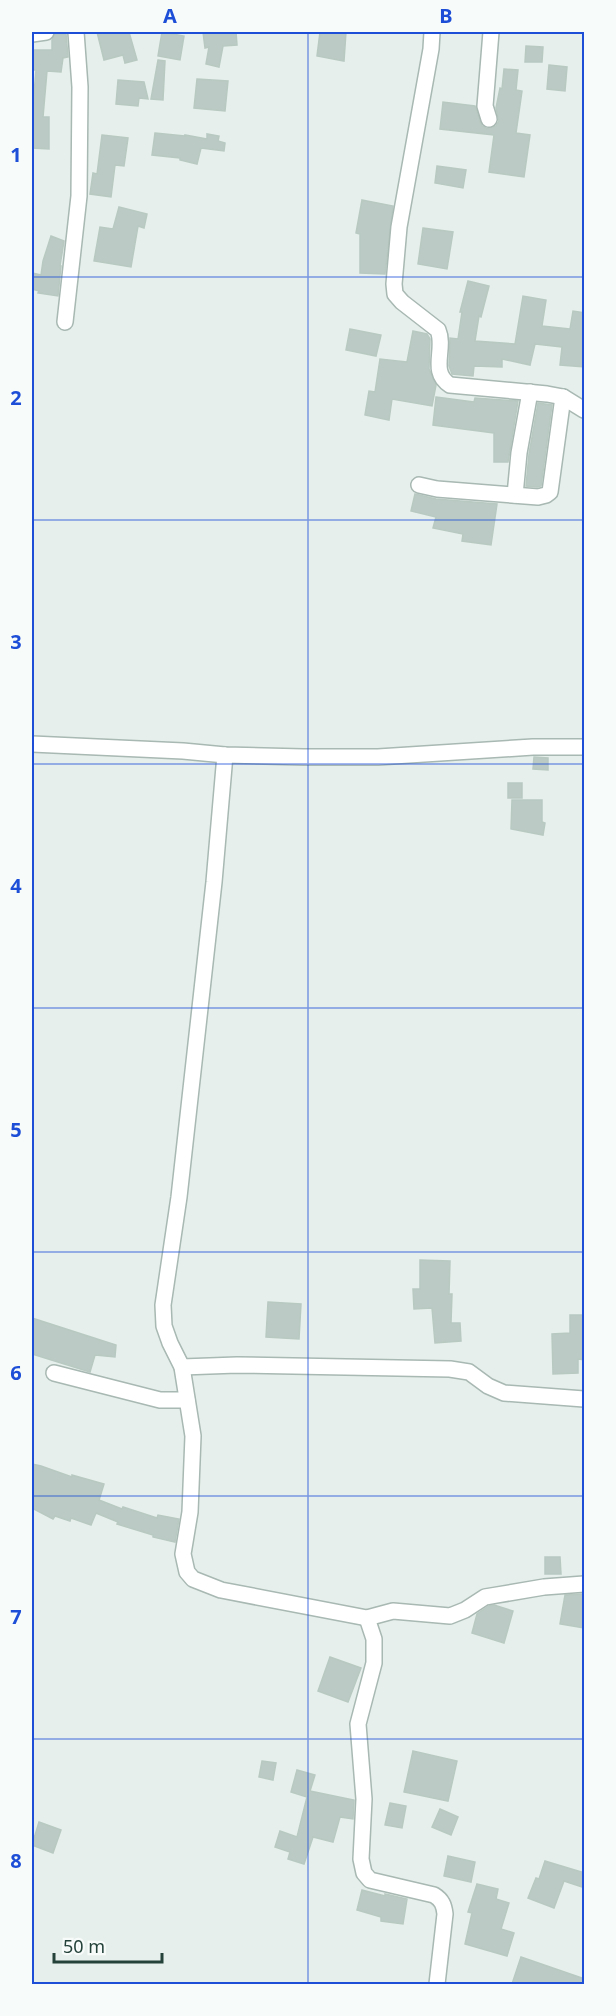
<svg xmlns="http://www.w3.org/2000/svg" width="616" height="2016" viewBox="0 0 616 2016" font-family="'Noto Sans',sans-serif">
<rect width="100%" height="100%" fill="#e6efeb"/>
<g fill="#bbcac4" stroke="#b8c9c2" stroke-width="1.5">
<path d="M97,32H129L137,60L125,63L123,55L104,60Z"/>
<path d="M162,32L184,36L180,60L158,56Z"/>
<path d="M203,32H236L237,45L223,46L219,67L206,64L209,47L205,48Z"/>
<path d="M320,32H346L344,61L317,56Z"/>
<path d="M55,34H66L68,57L63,58L61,72L47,71L43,117H49V149L32,148V117L36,70H32V50H52V40Z"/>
<path d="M526,46L543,47L542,62H525Z"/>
<path d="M158,60L165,61L163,100L151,99Z"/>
<path d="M549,65L567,67L565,91L547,89Z"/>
<path d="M504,69L518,70L516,90L522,91L516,133L530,135L524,177L489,172L494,135L440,129L443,102L475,106L482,126L487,129L496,126L499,121L496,108L500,88L502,89Z"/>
<path d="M197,79L228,81L225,111L194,108Z"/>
<path d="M118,80L144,82L148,99L139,98L138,106L116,104Z"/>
<path d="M155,133L185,136V135L207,139V134L219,136L218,141L225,143L224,151L201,148L197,164L180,160V158L152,155Z"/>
<path d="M102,135L128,138L124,166L115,165L111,197L90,194L93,173L97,174Z"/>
<path d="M437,166L466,170L463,188L435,183Z"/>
<path d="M362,200L393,206L385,274L360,273V234L356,233Z"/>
<path d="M119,207L147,214L144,228L138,226L131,267L94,261L100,227L113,229Z"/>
<path d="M423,228L453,232L447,269L418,264Z"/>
<path d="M51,236L64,241L60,266H61L58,296L38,293L39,291L32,289V273L41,275L43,261Z"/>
<path d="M468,281L489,286L481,317L479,316L475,341L515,344L523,296L546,300L542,326L570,329L573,311L585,313V367L560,365L562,347L535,344L530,365L502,359V367L474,366L473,376L452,374L449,366L450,338L458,339L462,312H460Z"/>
<path d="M350,329L381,335L376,356L346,350Z"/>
<path d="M413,331L427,334L430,339L429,369L436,385L432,406L392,399L389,420L365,415L369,391L375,392L380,359L407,362Z"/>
<path d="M436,397L474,402L475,398L518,401L508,462H494V433L433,425Z"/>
<path d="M538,403L552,405L541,486L537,487L526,486L529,454Z"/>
<path d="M415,494L436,499L497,504L491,545L462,541L463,534L433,528L436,517L411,511Z"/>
<path d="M534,757L548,758V770L533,769Z"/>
<rect x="508" y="783" width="14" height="15"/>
<path d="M512,800H542V822L545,823L543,835L511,829Z"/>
<path d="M420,1260L450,1261L449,1294H452L451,1323H460L461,1341L435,1343L432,1308L414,1309L413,1289H420Z"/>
<path d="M268,1302L301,1304L299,1339L266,1337Z"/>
<path d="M570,1315H585V1360L578,1359V1373L553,1374L552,1334L570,1333Z"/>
<path d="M32,1318L116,1345L115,1357L95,1355L90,1372L32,1354Z"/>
<path d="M32,1464L41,1466L72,1477V1475L104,1484L99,1500L122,1509L123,1507L157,1518L158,1515L179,1519L175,1542L153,1537V1535L117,1524L118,1522L96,1513L91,1525L71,1518L70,1521L55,1516L53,1519L32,1508Z"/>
<path d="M545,1557H560L561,1574H545Z"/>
<path d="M585,1594V1628L560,1624L565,1595Z"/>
<path d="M494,1605L513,1611L504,1643L472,1633L477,1614L489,1606Z"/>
<path d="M330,1657L361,1668L348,1702L318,1691Z"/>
<path d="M413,1751L457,1761L448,1801L404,1792Z"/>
<path d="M262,1761L276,1763L273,1780L259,1777Z"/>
<path d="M297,1770L315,1775L310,1791L354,1800L353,1819L340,1817L333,1842L313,1837L304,1864L288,1859L290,1852L275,1847L280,1831L297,1837L307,1797L291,1792Z"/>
<path d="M390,1803L406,1806L402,1828L385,1825Z"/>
<path d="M440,1809L458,1817L451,1835L432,1827Z"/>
<path d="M39,1822L61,1830L53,1853L32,1845Z"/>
<path d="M448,1856L475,1862L471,1882L444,1876Z"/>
<path d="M545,1861L585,1873V1888L564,1881L554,1908L528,1898L536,1878L539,1879Z"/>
<path d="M477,1884L498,1889L496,1899L509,1903L501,1929L514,1933L507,1956L465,1944L472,1913L468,1912Z"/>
<path d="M362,1890L385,1896V1894L407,1899L403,1924L381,1921V1917L357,1910Z"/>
<path d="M521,1957L585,1979V1984H512Z"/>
</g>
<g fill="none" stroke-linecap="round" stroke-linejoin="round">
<g stroke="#a8b8b2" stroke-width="18">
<g id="minor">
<path d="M432,32L431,49L399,227L394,284L395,294L402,302L438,330C446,349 429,372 450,385L547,394L563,397L584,410"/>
<path d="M32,34L46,32"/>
<path d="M489,119L485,106L491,32"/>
<path d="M65,322L79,196L80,87L76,32"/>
<path d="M419,485L437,489L538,497L546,495L550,492L563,397"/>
<path d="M515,495L519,453L530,392"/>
<path d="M32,744L183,751L225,755L303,757H378L533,747H584"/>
<path d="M225,755L214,882L179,1197L163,1305L164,1326L170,1343L182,1367L193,1436L190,1512L183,1554L187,1572L193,1579L221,1590L367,1618L393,1611L450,1616L465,1610L485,1597L544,1587L584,1584"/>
<path d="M182,1367L237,1365L450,1369L469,1372L488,1386L504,1393L584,1399"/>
<path d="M54,1373L160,1400H187"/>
<path d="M367,1618L374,1639V1663L358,1724L364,1799L361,1859L364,1873L370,1880L434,1895C442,1900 444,1905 445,1914L437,1984"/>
</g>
</g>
<use href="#minor" stroke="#fff" stroke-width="15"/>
</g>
<path fill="none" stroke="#1d4ed8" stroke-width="1.5" stroke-opacity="0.55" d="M308,32V1984M32,277H584M32,520H584M32,764H584M32,1008H584M32,1252H584M32,1496H584M32,1739H584"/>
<rect width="616" height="2016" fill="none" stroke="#f7fbf9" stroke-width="66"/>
<path d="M54 1953v9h108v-9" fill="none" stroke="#24423a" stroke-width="3"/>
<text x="63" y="1953" font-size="18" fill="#24423a" stroke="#f7fbf9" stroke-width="4.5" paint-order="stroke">50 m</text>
<rect x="33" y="33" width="550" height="1950" fill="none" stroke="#1d4ed8" stroke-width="2"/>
<g font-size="20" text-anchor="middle" font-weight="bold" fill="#1d4ed8">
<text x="170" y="23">A</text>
<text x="446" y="23">B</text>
<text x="16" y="162">1</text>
<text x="16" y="405">2</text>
<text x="16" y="649">3</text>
<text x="16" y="893">4</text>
<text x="16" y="1137">5</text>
<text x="16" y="1380">6</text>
<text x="16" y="1624">7</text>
<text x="16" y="1868">8</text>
</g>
</svg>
